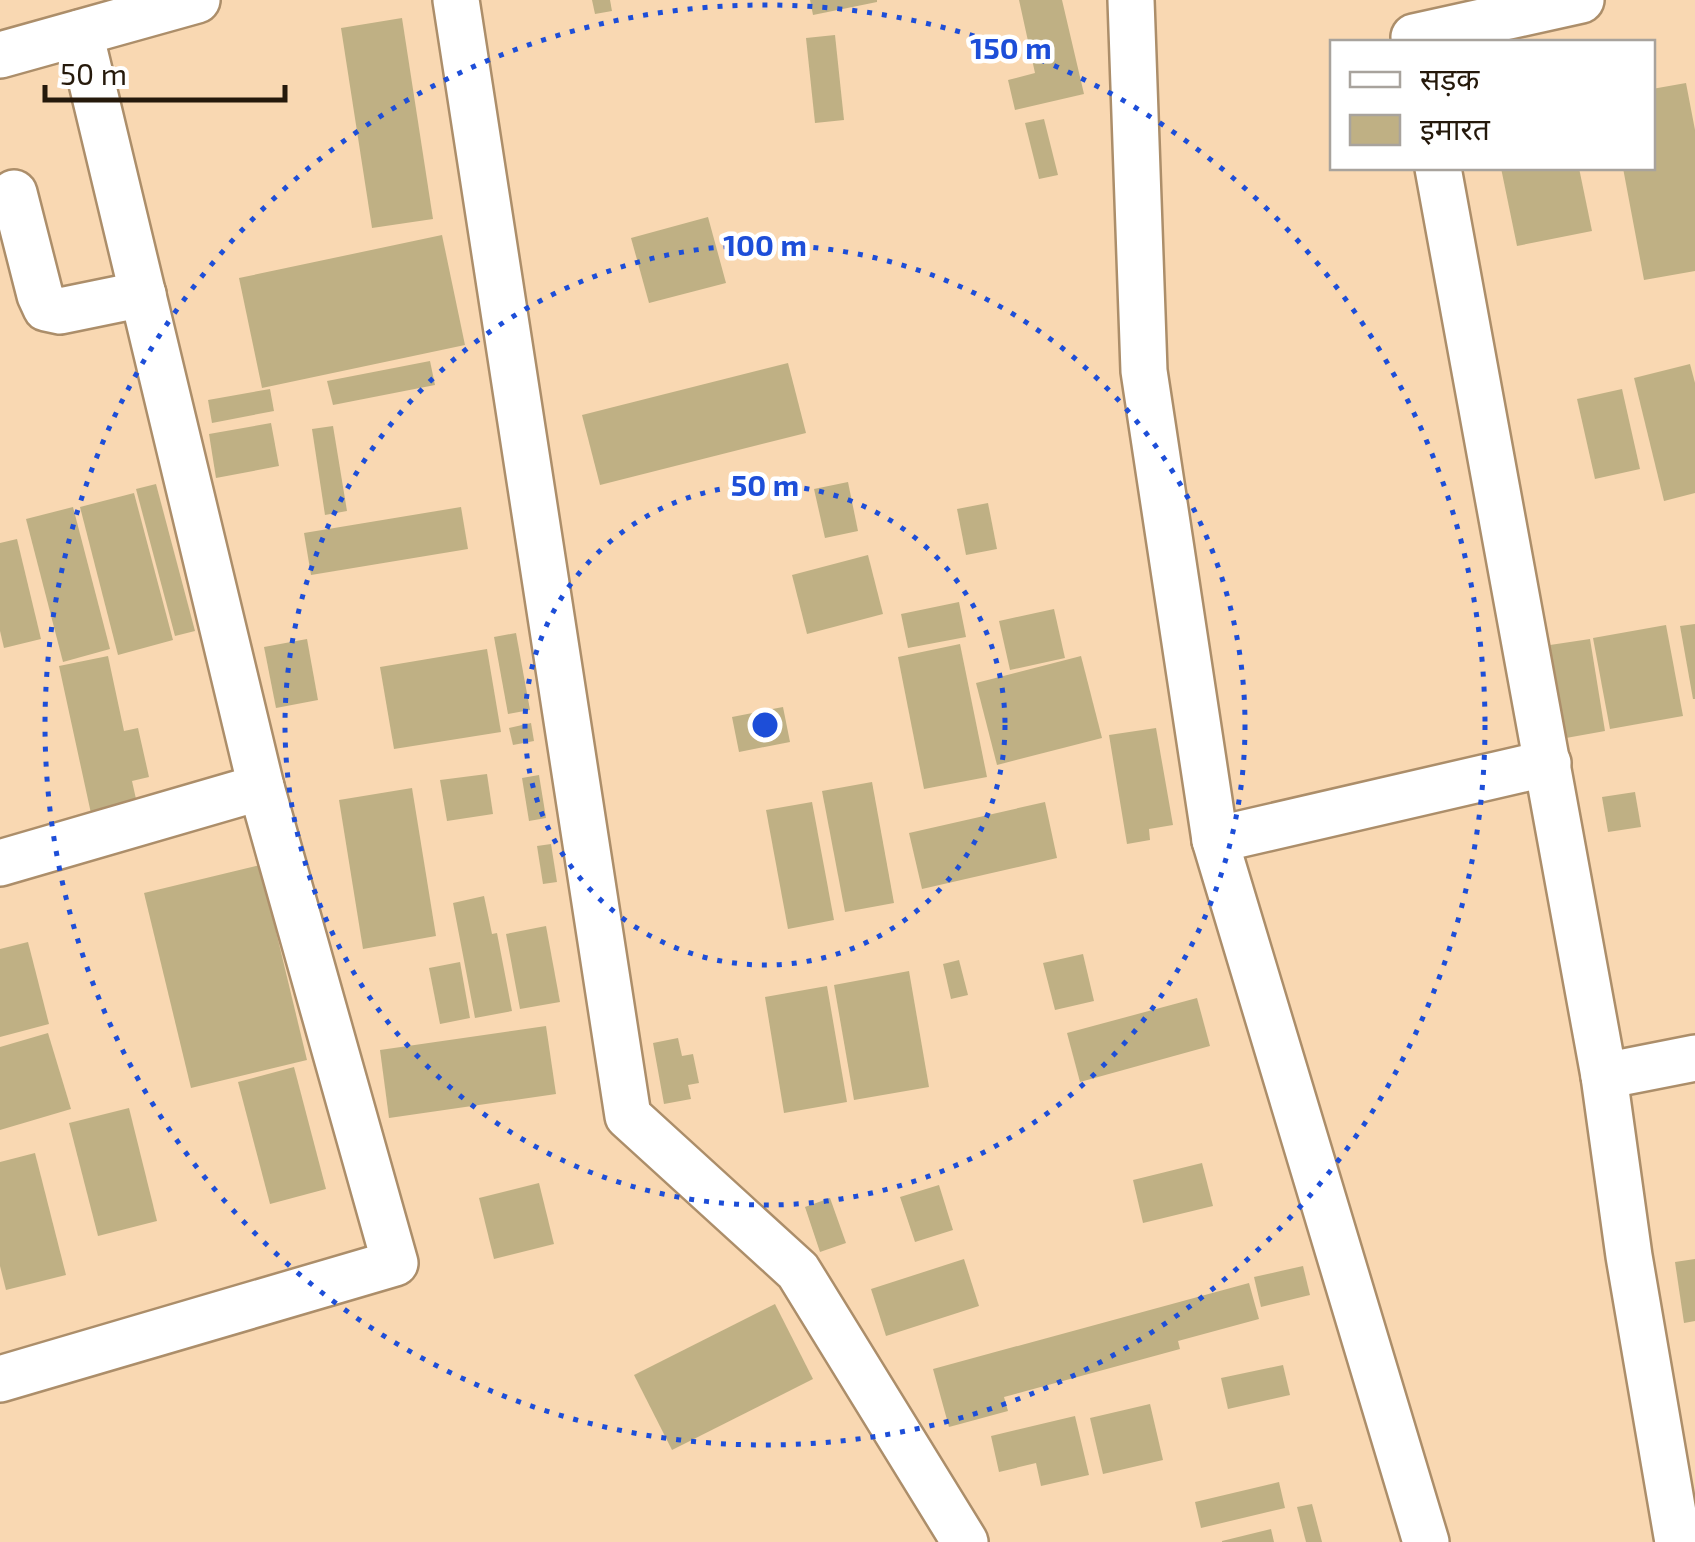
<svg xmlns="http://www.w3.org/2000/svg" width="1695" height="1542" viewBox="0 0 1695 1542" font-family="'Exo 2','Noto Sans Devanagari',sans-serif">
<rect width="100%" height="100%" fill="#f9d8b2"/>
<g fill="#bfb084">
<path d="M592,0H610L612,11L595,14Z"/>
<path d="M810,0H877V2L813,15Z"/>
<path d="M1019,0H1062L1084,94L1015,110L1008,80L1035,73Z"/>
<path d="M402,18L433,219L372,228L341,28Z"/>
<path d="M835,35L844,120L815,123L806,38Z"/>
<path d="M1686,83L1695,130V271L1644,280L1623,168H1652V89Z"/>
<path d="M1044,119L1058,175L1039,179L1025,123Z"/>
<path d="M1501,168H1579L1592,231L1517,246Z"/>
<path d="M708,217L726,283L649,303L631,238Z"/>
<path d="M442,235L465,345L262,388L239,278Z"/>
<path d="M430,361L435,385L333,405L327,381Z"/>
<path d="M788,363L806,433L600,485L582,415Z"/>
<path d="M1690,364L1695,383V493L1664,501L1634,378Z"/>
<path d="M270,389L274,411L212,423L208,400Z"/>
<path d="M1622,389L1640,469L1595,479L1577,399Z"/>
<path d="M271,423L279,466L216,478L209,434Z"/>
<path d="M333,426L347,511L325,515L312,429Z"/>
<path d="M848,482L858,531L825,538L814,489Z"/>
<path d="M156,484L195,631L175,636L136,489Z"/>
<path d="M134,493L173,640L118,655L80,507Z"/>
<path d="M988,503L997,549L966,555L957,509Z"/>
<path d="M73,507L110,649L63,662L26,519Z"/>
<path d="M461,507L468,549L311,575L304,533Z"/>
<path d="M17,539L41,639L4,648L0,631V543Z"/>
<path d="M868,555L883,614L807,634L792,575Z"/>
<path d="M959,602L966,637L908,648L901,614Z"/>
<path d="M1054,609L1065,658L1010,670L999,621Z"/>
<path d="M1695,624V699H1693L1680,626Z"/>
<path d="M1666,625L1683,716L1610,729L1593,638Z"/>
<path d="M516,633L530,710L508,714L494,637Z"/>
<path d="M307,639L318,700L276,708L264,647Z"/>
<path d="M1590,639L1605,731L1566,738L1550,645Z"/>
<path d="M960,644L987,777L924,789L898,657Z"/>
<path d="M487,649L501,732L394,749L380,667Z"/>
<path d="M108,656L124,731L138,728L149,777L132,781L138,808L92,818L59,666Z"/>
<path d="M1081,656L1102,738L997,765L976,683Z"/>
<path d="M783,707L790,742L739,752L732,717Z"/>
<path d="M531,723L534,741L513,745L509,728Z"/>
<path d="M1156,728L1173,825L1149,829L1150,840L1127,844L1109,735Z"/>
<path d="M487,774L493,814L447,821L440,780Z"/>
<path d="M539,775L546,818L529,821L522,778Z"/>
<path d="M872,782L894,903L845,912L822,791Z"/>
<path d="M412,788L436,936L363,949L339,800Z"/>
<path d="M1635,792L1641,827L1608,832L1602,797Z"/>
<path d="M812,802L834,920L788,929L766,810Z"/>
<path d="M1045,802L1057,858L922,889L909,833Z"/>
<path d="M551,844L557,882L543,884L537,846Z"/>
<path d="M260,865L307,1060L191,1088L144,893Z"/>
<path d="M484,896L492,934L497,933L512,1011L475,1018L453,903Z"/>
<path d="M546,926L560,1002L520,1009L506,934Z"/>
<path d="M28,942L49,1024L0,1037V949Z"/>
<path d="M1083,954L1094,1001L1055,1010L1043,963Z"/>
<path d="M959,960L968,995L951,999L943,964Z"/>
<path d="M460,962L470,1018L440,1024L429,968Z"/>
<path d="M909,971L929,1087L854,1100L834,985Z"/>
<path d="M827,986L847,1102L784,1113L765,997Z"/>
<path d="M1197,998L1210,1046L1080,1082L1067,1033Z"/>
<path d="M546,1026L556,1094L389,1118L380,1050Z"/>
<path d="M48,1033L71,1109L0,1130V1047Z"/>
<path d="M678,1038L682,1056L693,1054L699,1083L688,1085L691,1099L664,1104L653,1043Z"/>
<path d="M294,1067L326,1189L270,1204L238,1082Z"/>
<path d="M129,1108L157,1221L98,1236L69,1123Z"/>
<path d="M35,1153L66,1275L6,1290L0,1266V1162Z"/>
<path d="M1202,1163L1213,1206L1143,1223L1133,1180Z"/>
<path d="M539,1183L554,1244L494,1259L479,1198Z"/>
<path d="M939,1185L953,1230L915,1242L900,1197Z"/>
<path d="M830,1198L846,1243L820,1252L805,1207Z"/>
<path d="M964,1259L979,1306L886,1336L871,1289Z"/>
<path d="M1695,1259V1321L1684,1323L1675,1262Z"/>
<path d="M1303,1266L1310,1295L1261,1307L1254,1277Z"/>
<path d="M1249,1283L1259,1319L1178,1341L1180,1349L1004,1397L1008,1411L949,1427L933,1369Z"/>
<path d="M775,1304L813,1379L672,1450L634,1375Z"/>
<path d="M1283,1365L1290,1395L1228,1409L1221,1378Z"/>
<path d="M1150,1404L1163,1460L1103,1474L1090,1418Z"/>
<path d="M1075,1416L1089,1475L1041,1486L1036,1463L999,1472L991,1436Z"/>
<path d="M1279,1482L1285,1508L1201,1528L1195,1502Z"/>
<path d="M1312,1504L1322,1542H1306L1297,1507Z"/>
<path d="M1271,1529L1274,1542H1222V1541Z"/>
</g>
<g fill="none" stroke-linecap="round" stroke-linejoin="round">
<g stroke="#ac8e6a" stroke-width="50">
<g id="minor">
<path d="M456,0L628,1116L798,1271L965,1542"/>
<path d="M1131,0L1144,371L1215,840L1426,1542"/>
<path d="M1414,37L1581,0"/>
<path d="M0,55L197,0"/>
<path d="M1438,168L1604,1076L1629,1256L1678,1542"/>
<path d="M14,193L40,295L46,308L60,311L143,294"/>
<path d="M1215,840L1548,763"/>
<path d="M0,863L261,787"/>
<path d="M1604,1076L1695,1058"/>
<path d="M0,1379L395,1263L261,787L80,33"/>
</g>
</g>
<use href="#minor" stroke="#fff" stroke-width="45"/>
</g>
<g fill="none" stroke="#1d4ed8" stroke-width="5" stroke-dasharray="5 10">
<circle cx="765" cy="725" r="240"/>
<circle cx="765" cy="725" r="480"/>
<circle cx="765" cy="725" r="720"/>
</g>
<circle cx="765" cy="725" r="15" fill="#1d4ed8" stroke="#fff" stroke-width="5"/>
<g font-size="30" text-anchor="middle" font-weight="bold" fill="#1d4ed8" stroke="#fff" stroke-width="9" stroke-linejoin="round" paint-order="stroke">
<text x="1011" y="59">150 m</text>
<text x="765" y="256">100 m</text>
<text x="765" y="496">50 m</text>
</g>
<rect x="1330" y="40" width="325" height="130" fill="#ffffff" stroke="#a8a39d" stroke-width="2.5"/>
<rect x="1350" y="72" width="50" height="15" fill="#ffffff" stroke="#a8a39d" stroke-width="2.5"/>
<text x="1420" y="90" font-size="30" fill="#25190b">सड़क</text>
<rect x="1350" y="115" width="50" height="30" fill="#bfb084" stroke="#a8a39d" stroke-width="2.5"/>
<text x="1420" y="140" font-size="30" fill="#25190b">इमारत</text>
<path d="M45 85v15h240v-15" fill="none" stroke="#25190b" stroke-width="5"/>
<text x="60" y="85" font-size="30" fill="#25190b" stroke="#ffffff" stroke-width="8" paint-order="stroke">50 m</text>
</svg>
